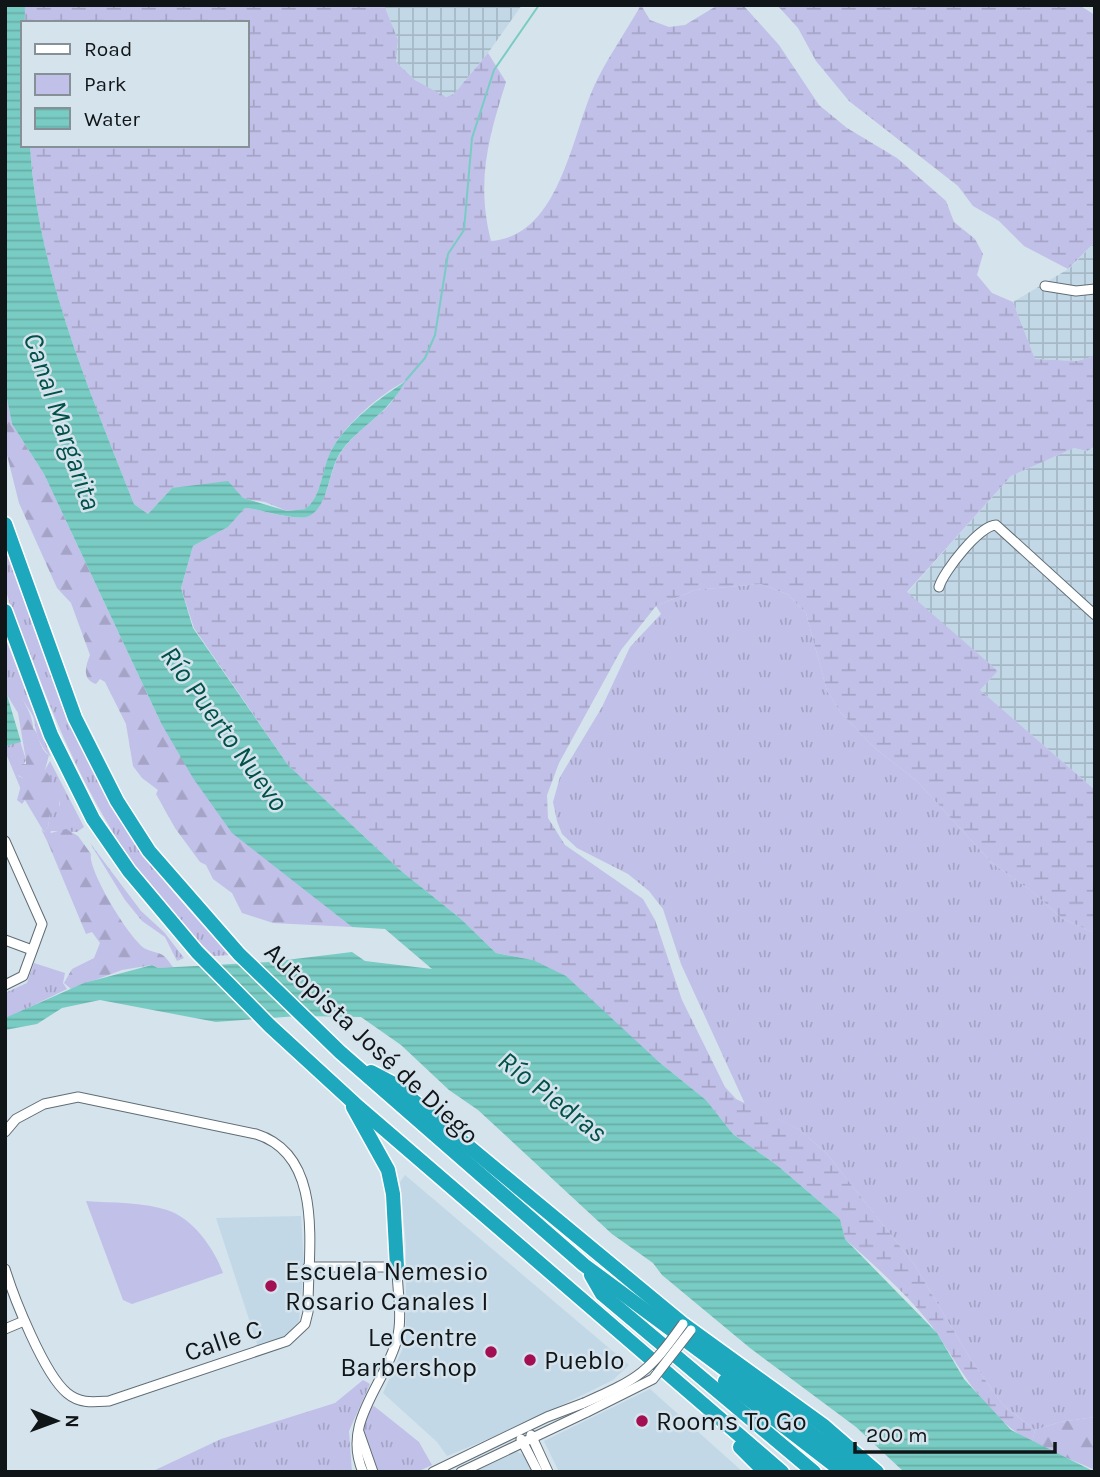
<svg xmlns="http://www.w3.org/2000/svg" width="1100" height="1477" viewBox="0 0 1100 1477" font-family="Karla,sans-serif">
<defs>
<pattern id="industrial-grid" width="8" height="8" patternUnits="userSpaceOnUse" patternTransform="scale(1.75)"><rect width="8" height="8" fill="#c2d8e6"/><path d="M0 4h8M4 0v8" fill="none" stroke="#a6b8c5"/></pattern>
<pattern id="grass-tufts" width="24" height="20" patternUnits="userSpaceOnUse" patternTransform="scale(1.75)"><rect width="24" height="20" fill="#c1c0e8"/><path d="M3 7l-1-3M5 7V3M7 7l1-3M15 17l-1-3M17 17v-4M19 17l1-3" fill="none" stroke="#a5a4c6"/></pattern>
<pattern id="forest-firs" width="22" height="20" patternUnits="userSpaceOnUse" patternTransform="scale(1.75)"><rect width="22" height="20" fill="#c1c0e8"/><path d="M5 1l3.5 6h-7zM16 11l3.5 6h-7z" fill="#a5a4c6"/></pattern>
<pattern id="wetland-marsh" width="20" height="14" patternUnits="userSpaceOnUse" patternTransform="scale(1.75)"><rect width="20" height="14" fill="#c1c0e8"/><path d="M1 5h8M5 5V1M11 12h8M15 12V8" fill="none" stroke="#a5a4c6"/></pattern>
<pattern id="water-rules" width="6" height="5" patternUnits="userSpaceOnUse" patternTransform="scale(1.75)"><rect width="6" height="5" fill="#79ccc3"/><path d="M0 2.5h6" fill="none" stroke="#68aea7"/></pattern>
</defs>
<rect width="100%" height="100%" fill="#d5e3ec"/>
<g fill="#c2d8e6">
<path d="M405,1175L629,1365L613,1380L517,1427L447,1456L437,1442L383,1393L406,1341V1244L400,1182Z"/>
<path d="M301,1216L304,1265L299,1321L283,1338L258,1347L216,1218Z"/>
<path d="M650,1389L743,1472H559L544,1441Z"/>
<path d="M515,1451L524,1455L532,1472H470Z"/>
</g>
<g fill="url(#industrial-grid)">
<path d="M384,5H522L488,53L454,94L445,97L415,80L396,62L398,40Z"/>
<path d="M1095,242V356L1077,361L1035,359L1013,302L1070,268Z"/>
<path d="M1095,446V790L980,690L998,671L907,593L1011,476L1074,448L1087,451Z"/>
</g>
<g fill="url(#grass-tufts)">
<path d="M5,547C39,641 69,737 122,822C152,871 191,913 230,955L214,956C127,877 74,773 34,664C25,639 9,611 5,584C3,572 5,559 5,547Z"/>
<path d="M761,584L787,594L806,613L827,691L841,713L876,749L916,780L993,864L1029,889L1063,919L1095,933V1417L1060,1422L1035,1430L1003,1405L971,1360L914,1264L827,1154L800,1130L745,1104L681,964L663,909L649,891L628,874L577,848L562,834L557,821L553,802L560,777L602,707L630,647L661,614L656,606L695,590Z"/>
<path d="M5,637L51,757C40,747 36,734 34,719C33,713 11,682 6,679Z"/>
<path d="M20,741L26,760L18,776L23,778L22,792L5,751V743L7,746Z"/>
<path d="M50,761L84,827L77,832L51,831L48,843L41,829L44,832L48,827L50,814L60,805L58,792L49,784L45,770Z"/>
<path d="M90,843L141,911L164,932L184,958L177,961L165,937L142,921L125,900Z"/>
<path d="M34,963L65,973L63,983L67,989L5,1019V993L27,983Z"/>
<path d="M363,1380L370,1384L349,1431L352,1472H151L221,1439L335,1403Z"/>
<path d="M374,1406L419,1442L432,1465L417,1472H377L362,1429L369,1408Z"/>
</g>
<g fill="url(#forest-firs)">
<path d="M5,389L12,424L44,474L161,723L318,900L352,927L273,923L242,913L232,893L213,879L206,865L200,862L175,828L156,794L158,790L142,778L133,766L126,724L105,682L100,679L96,684C81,679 86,665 90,655L71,603L57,588L19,503L5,447Z"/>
<path d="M6,679C17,686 34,716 33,728C41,736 38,748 49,755L45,770L51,778L49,784L60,787L59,811L50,814L48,827L44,832L25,800L22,804L17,800L23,778L16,774L18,764H26V760L18,713L7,695Z"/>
<path d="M66,829L78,836L91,854C87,869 131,942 146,949C162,956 160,949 173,967L158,968L152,965L122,970L71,989L64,983L72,969L94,958L100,943L92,932L86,934L48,843L47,834Z"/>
<path d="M1095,1417V1470L1032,1443L1035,1430L1060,1422Z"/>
</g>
<g fill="url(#wetland-marsh)">
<path d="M25,5H384L398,40L396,62L415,80L446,97L454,94L488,53L506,82C488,139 476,182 491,241C562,236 572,129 597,80C610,54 627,30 641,5L650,20L669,27L685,25L718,5H743L779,45L819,105L847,128L897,158L946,201L954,222L975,239L983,254L977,275L992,293L1013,302L1035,359L1077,361L1095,356V446L1087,451L1074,448L1011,476L907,592L998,671L980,690L1095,790V933L1063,919L1029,889L993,864L916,780L876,749L841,713L827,691L806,613L787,594L761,584L695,590L656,606L621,650L559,763L547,795L548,818L565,845L643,899L655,920L682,1000L725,1087L736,1099L800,1130L827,1154L914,1264L971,1360L1003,1405L1035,1430L1032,1443C986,1415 966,1378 938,1335C917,1303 874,1265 845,1239L840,1219L778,1166L733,1134L706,1100L533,960L496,953L461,919L400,870L288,765L194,628L181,588L193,546L228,527L245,508C261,509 295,522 308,516C328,507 329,472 339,455C352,434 373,422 389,405C395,399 399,390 404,382C379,395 346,424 332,449C322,467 322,498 305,509L287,511L265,502L172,488L148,514L134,504C89,389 37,270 30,145H247V23H24Z"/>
<path d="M777,5H1079L1095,15V242L1068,269L1024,246L999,221L973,206L958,186L849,101L816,61L798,28Z"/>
</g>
<path fill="#c1c0e8" d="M86,1201C112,1203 143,1202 167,1210C193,1218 215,1250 223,1273L132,1304L123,1300Z"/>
<g fill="url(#water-rules)">
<path d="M5,5H25L23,145H30C37,270 89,389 134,504L148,514L172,488L228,481L243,498L287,511L305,509C322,498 322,466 332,449C348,421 380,398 406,381C401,388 396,397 390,403C375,421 353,433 340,453C328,471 329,506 309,516C296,522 261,509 245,508L228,527L193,546L181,588L193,628L288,765L400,870L461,919L496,953L533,960L566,976L659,1062L706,1100L733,1134L778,1166L840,1219L845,1239L937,1333L964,1379L1011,1430L1095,1472H904L856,1427L750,1348L662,1275L653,1263L612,1234L478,1110L449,1090L401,1045L361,1017L298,1016L216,1022L100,1000L62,1008L37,1024L5,1030V1018L84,983L152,965L158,968L270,962L352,952L365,961L432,969L385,929L352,927L232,833L193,778L161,723L44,474L12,424L5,389Z"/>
<path d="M5,676L7,695L21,742L6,746Z"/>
</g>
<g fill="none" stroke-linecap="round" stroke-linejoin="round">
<path stroke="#79ccc3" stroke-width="2" d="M406,380L425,358L435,335L448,254L464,230L472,138L494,70L539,5"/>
<g stroke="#606d75" stroke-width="11">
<g id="minor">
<path d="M1045,286L1076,291L1095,289"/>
<path d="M939,587C943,572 980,525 996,525L1095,615"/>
<path d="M5,841L42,924L23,976L5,985"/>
<path d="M5,940L32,950"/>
<path d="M5,1132L16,1119L44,1104L78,1097L256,1134C327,1156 307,1254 308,1312L305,1324L287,1341L109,1401C93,1402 80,1404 67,1393C44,1374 14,1298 5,1269"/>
<path d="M308,1267H397C397,1289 403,1318 397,1339C385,1385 341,1422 363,1472"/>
<path d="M5,1329L24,1321"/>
<path d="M359,1432L373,1472"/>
<path d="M531,1435L548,1472"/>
<path d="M521,1439L538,1472"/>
<path d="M433,1472L547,1417L584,1403"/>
<path d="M461,1472L587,1412"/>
</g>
</g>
<g stroke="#fff" stroke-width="17">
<g id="highway">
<path d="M5,524L75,718L117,801L149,851L239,954L340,1052L584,1265L863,1472"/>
<path d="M5,611L51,735L93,819L129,871L197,952L270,1026L355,1104L782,1472"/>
<path d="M371,1072L392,1083L683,1324L824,1426L877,1472"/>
<path d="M353,1107L388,1170L393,1194L397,1267"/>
<path d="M591,1275L602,1294L814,1472"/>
<path d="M725,1381L843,1472"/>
<path d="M740,1447L765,1472"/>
</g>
</g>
<use href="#minor" stroke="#fff" stroke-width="9"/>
<use href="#highway" stroke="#1ea8bd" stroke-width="14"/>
<g stroke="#606d75" stroke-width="11" stroke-linecap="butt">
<g id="minor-bridge">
<path d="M584,1403C640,1378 648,1373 683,1324"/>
<path d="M587,1412L653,1379L691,1330"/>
</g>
</g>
<use href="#minor-bridge" stroke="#fff" stroke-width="9"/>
</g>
<g fill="#a20f52" stroke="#d5e3ec" stroke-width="2.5">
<circle cx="271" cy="1286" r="7"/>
<circle cx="491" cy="1352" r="7"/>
<circle cx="530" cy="1360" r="7"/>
<circle cx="642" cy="1421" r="7"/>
</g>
<g text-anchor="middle" stroke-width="5" stroke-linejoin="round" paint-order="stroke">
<g font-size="26" fill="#101518" stroke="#d5e3ec">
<text transform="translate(372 1043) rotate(43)" y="9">Autopista José de Diego</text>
<text transform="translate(223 1340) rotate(-19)" y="9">Calle C</text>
</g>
<g font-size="26" fill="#101518" stroke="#d5e3ec" text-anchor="start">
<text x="285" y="1280">Escuela Nemesio<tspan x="285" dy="30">Rosario Canales I</tspan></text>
<text x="477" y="1346" text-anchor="end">Le Centre<tspan x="477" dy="30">Barbershop</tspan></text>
<text x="544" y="1369">Pueblo</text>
<text x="656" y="1430">Rooms To Go</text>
</g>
<g font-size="28" font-style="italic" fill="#01504a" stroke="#d5e3ec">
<text transform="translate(63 421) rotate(71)" y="10">Canal Margarita</text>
<text transform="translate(225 728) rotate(54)" y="10">Río Puerto Nuevo</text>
<text transform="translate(553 1096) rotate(38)" y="10">Río Piedras</text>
</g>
</g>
<rect width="1100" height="1477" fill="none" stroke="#101518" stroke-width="14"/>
<rect x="21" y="21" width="228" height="126" fill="#d5e3ec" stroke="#869197" stroke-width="2"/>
<rect x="35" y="44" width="35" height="10" fill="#ffffff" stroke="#869197" stroke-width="2"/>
<text x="84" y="56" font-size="21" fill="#101518">Road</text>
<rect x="35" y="74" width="35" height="21" fill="#c1c0e8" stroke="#869197" stroke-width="2"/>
<text x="84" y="91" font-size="21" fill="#101518">Park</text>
<rect x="35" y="108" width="35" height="21" fill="url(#water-rules)" stroke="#869197" stroke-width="2"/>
<text x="84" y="126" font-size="21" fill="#101518">Water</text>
<g transform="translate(56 1421) rotate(91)" stroke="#d5e3ec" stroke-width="5" paint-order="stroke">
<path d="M0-5L12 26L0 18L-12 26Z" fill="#101518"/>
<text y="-10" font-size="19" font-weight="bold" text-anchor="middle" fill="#101518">N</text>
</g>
<path d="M855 1442v10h200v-10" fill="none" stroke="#101518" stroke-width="3.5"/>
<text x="866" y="1442" font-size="21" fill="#101518" stroke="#d5e3ec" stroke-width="5" paint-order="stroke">200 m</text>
</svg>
